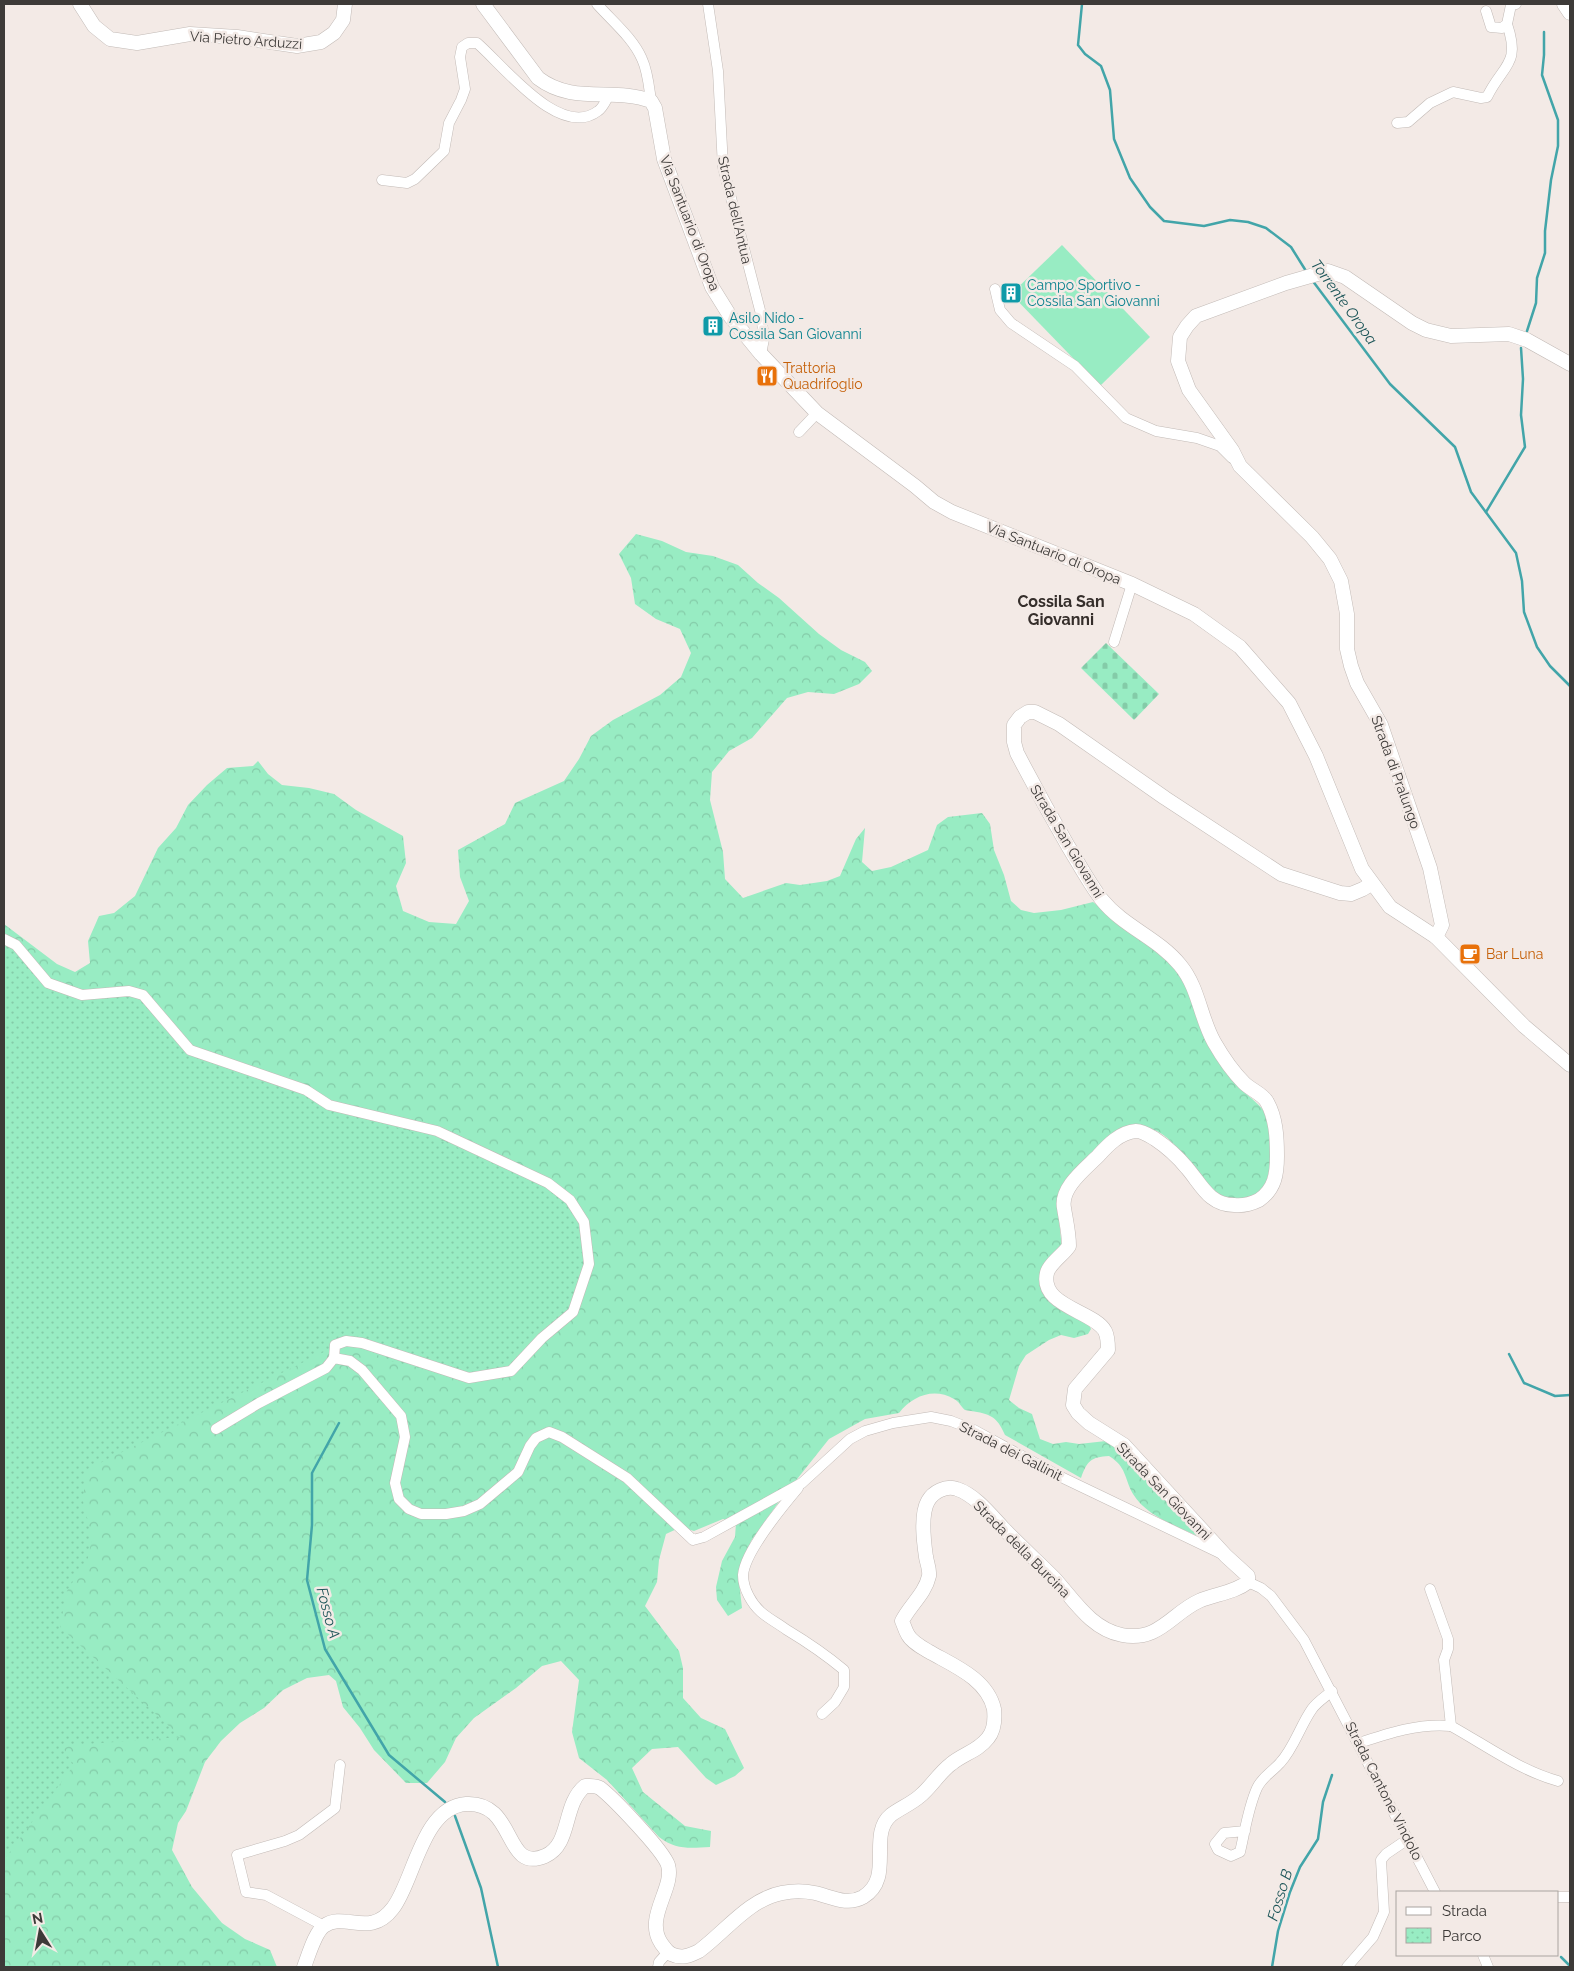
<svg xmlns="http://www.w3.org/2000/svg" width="1574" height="1971" viewBox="0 0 1574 1971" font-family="Raleway,sans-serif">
<defs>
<pattern id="forest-crowns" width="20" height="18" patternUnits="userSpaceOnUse" patternTransform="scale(1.25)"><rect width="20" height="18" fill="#98ecc3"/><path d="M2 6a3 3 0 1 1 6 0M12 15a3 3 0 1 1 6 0" fill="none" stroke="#84cba8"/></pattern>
<pattern id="cemetery-stones" width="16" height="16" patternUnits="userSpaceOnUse" patternTransform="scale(1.25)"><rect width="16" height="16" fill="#98ecc3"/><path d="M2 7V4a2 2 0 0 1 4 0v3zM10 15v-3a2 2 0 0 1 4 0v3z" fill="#84cba8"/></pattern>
<pattern id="park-dots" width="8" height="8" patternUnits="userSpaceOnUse" patternTransform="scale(1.25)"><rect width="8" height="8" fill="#98ecc3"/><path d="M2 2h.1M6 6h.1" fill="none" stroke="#84cba8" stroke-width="1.8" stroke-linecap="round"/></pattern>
</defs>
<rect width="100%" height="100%" fill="#f3eae6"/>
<path fill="url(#forest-crowns)" d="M636,534L662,541L686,552L713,556L738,565L758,583L779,598L819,634L841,650L865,662L872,671L859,684L834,694L808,692L787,698L752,738L729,751L712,772L710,800L723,852L725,879L743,898L786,883L800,885L827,881L840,876L856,839L865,828L862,862L872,871L891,867L928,850L937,825L948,817L982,813L990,824L994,850L1004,875L1011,901L1021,910L1034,913L1061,910L1093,902C1105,911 1117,921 1129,930C1145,942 1162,953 1175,969C1195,996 1208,1029 1224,1059C1228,1067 1232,1078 1238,1085C1249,1099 1263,1104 1270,1122C1274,1134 1271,1179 1263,1189C1261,1193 1252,1197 1247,1198C1194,1212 1188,1118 1130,1127L1058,1209L1062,1249L1041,1283L1089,1325L1091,1329L1088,1334L1074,1338L1061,1335L1049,1340L1026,1355L1019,1366L1009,1400L1019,1408L1032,1414L1040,1439L1053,1444L1066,1442L1079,1444L1106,1441L1125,1453L1202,1538C1179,1527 1147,1517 1133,1494C1124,1478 1127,1467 1109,1456C1091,1457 1087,1461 1081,1478L1005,1435C998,1420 994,1415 977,1412C974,1411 968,1411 965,1410C961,1407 959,1401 954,1399C934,1387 912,1396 899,1413L865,1419L829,1439L778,1503L751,1541L742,1568L739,1582L742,1608L728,1616L717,1600L716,1587L722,1561L735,1537L736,1523L723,1519L694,1531L681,1527L666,1534L659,1560L657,1582L645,1606L679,1651L683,1668V1698L701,1718L725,1729L744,1768L735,1776L716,1785L706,1778L678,1747L652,1749L632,1768L643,1792L685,1826L711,1831L710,1847C689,1848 676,1850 659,1837L607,1780L579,1758L572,1732L579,1680L561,1661L542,1666L516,1688L474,1718L456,1738L445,1762L427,1783H406L374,1750L360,1728L343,1707L336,1681L329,1675L307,1678L283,1690L264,1708L240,1723L221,1741L205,1762L186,1811L178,1823L172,1850L192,1887L222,1923L245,1939L270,1950L277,1967H4V924L57,964L75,972L90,963L88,941L99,916L114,913L135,896L158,848L176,828L188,805L207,785L227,768L253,766L258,761L268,774L282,785L309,788L334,794L356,810L403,836L406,863L396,886L403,911L429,922L456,924L469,901L460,877L458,850L505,824L515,803L564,781L579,759L591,736L613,720L660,695L681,677L691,653L680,629L656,619L635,604L631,578L619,554Z"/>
<path fill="url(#cemetery-stones)" d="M1106,643L1159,694L1134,720L1081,668Z"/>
<path fill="url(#park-dots)" d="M4,940L50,979L88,998L127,994L141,998L192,1046L371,1120L440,1140L569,1195L589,1237L571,1317L510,1368L461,1378L386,1360L350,1339L86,1470L83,1501L92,1538L88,1558L67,1591L60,1627L181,1737L62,1746L74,1765L4,1860Z"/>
<path fill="#98ecc3" d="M1062,245L1150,337L1100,386L1011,294Z"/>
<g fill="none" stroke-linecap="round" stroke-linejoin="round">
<g stroke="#42a5a9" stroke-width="2.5">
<path d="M1082,4L1078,45L1085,54L1101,66L1110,90L1114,139L1130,178L1150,207L1164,221L1204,226L1230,220L1248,222L1266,228L1291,247L1306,271"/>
<path d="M1312,280L1390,384L1455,447L1471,492L1516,553L1522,581L1524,612L1537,647L1550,666L1570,686"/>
<path d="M1527,331L1536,303L1537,278L1545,253V231L1551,180L1558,146V120L1542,75L1544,55V32"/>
<path d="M1486,512L1525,447L1521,415L1523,379L1521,348"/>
<path d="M1509,1354L1524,1383L1555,1396L1570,1395"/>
<path d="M339,1423L312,1473V1525L307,1580L325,1649L389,1755L445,1802"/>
<path d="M455,1816L481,1888L498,1967"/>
<path d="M1561,1957L1570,1966"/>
<path d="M1272,1967L1278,1931L1290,1892L1300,1867L1318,1839L1323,1802L1332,1775"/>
</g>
<g stroke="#c2bab6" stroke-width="11">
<g id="street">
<path d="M597,4C612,21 633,38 642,59C648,72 649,87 651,101"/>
<path d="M708,4L718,71L723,167L761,314L764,339L761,354"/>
<path d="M1486,11L1491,27L1502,28L1507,24L1511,5L1516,4"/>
<path d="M1397,123L1408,122L1430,103L1453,92L1481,98L1487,97C1503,64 1521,65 1507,24"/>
<path d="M382,180L407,183L415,179L444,151L449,123L461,100L465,89L460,57L462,47L468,43H477C503,65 560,140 598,111C603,108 606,100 609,95"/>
<path d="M995,289L1000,310L1011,323L1075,366L1126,418L1156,431L1197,438L1220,446L1232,458"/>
<path d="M799,432L817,413"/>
<path d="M1114,642L1132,584"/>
<path d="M4,939L16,945L48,983L82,995L129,991L143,995L190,1050L306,1090L329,1105L437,1131L548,1183L570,1200L584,1222L589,1264L573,1312L542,1338L511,1371L469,1378L362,1343L346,1341L335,1345L334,1358"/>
<path d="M216,1429L259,1403L326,1368L334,1358L350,1361L362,1370L401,1416L405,1437L395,1483L399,1499L409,1509L421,1514H446L464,1511L480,1504L518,1472L530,1446L536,1438L549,1432L562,1437L627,1478L693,1540L704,1537L802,1483L850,1439L865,1431L893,1423L931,1417L951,1421L974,1430L1059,1476L1222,1554"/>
<path d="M798,1488C782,1507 745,1551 743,1575C743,1589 752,1604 761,1612C769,1619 779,1624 787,1630C807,1642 826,1655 844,1670V1687L835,1702L822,1714"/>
<path d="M1248,1582L1261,1588L1271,1596L1304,1640L1435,1892"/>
<path d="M1430,1589L1448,1639V1649L1444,1660L1451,1726"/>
<path d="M1359,1743C1389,1733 1419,1723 1451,1726C1487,1746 1519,1770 1558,1781"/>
<path d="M1245,1831L1224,1833L1215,1844L1218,1850L1231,1856L1240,1852C1245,1831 1248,1808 1257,1788C1262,1777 1272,1772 1280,1763C1294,1748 1300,1726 1312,1709C1317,1702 1325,1697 1332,1691"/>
<path d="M1558,1897H1570"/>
<path d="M324,1926L266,1895L246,1892L237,1855L285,1841L299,1835L335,1808L340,1765"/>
<path d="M1483,1955L1488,1967"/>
<path d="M658,1967L659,1962L668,1952"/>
<path d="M1347,1967L1373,1937L1384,1912L1381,1860L1386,1854L1408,1839"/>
</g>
</g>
<g stroke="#c2bab6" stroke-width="15">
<g id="secondary">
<path d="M80,4L94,26L110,39L137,43L190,34L237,37L297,46L321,42L334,33L343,20L345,4"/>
<path d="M483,4L538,78C573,105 614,87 651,101L655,108L664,159L712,287L730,316L761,354L817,413L915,486L934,502L952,512L1132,584L1194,614L1240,647L1289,703L1316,756L1362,869L1390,907L1436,937L1524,1026L1570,1065"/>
<path d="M1564,4L1570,13"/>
<path d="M1436,937L1442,925L1430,868L1381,725L1357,683L1351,666L1347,649V614L1341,581L1330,559L1312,537L1240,466L1232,450L1189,390L1178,361L1180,337L1187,326L1196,316L1286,283L1328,271L1345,277L1412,323L1426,330L1451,336L1509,334L1527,340L1570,364"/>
<path d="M304,1967C308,1957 315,1932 324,1926C344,1911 370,1939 393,1908C414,1881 422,1807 466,1804C517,1801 503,1874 545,1856C572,1844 562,1805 585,1786C590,1786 595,1785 600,1788C613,1798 663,1850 668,1865C675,1888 644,1917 661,1943C664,1947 666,1951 671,1954C681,1959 689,1956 699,1951C725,1932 749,1899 782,1893C792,1891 805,1891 815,1893C832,1897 847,1906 863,1897C895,1878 867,1835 891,1815C900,1808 911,1804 920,1796C931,1787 939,1773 951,1764C963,1754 978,1751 988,1738C994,1731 995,1719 994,1709C987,1678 952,1665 928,1651C921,1647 912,1642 908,1635C905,1630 904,1625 902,1621C910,1605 925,1594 929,1576C930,1570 927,1563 926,1557C924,1543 920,1515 928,1501C933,1492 946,1485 957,1489C975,1495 990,1514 1003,1528C1019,1545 1037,1561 1054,1578C1074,1600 1091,1629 1122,1635C1159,1642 1172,1613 1199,1601C1215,1594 1234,1593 1248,1582V1576L1226,1556L1124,1445L1089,1423L1078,1413L1073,1405L1075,1389L1108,1350C1108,1343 1108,1337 1105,1331C1094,1311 1039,1306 1047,1273C1049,1264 1064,1254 1069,1246C1069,1232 1066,1221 1064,1208C1060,1188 1085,1169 1098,1156C1107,1146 1120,1132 1136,1131C1143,1131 1150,1136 1155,1139C1167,1147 1178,1157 1187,1168C1201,1184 1209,1205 1234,1205C1243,1206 1251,1204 1259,1200C1275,1189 1277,1174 1277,1156C1277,1137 1276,1118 1267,1102C1263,1094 1251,1090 1244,1083C1233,1072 1222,1056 1214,1042C1200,1017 1199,988 1180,965C1158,938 1124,927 1102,900C1089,883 1079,864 1068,846C1050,815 1033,784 1017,753L1014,742V725L1020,717L1028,712H1035L1059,724L1165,798L1281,874L1340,893L1351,894L1363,889L1371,884"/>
</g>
</g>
<use href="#street" stroke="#fff" stroke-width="10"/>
<use href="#secondary" stroke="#fff" stroke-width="14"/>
</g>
<defs>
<g id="building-square" transform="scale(1.125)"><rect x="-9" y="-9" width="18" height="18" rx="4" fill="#0f9aa8" stroke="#f3eae6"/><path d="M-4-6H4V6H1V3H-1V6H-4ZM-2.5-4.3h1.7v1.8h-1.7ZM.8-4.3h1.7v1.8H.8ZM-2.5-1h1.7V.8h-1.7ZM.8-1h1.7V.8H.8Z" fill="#fff"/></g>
<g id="restaurant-square" transform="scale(1.125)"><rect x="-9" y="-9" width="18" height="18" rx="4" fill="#e8710a" stroke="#f3eae6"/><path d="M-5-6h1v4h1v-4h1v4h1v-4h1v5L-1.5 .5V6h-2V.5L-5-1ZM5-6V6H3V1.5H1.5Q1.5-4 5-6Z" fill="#fff"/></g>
<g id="cafe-square" transform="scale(1.125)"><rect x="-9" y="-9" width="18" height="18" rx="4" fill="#e8710a" stroke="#f3eae6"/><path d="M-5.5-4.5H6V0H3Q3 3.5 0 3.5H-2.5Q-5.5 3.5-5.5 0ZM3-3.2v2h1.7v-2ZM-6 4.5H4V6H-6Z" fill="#fff"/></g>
</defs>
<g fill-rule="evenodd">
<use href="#building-square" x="1011" y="293"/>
<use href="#building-square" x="713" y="326"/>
<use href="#restaurant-square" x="767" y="376"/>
<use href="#cafe-square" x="1470" y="954"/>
</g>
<g text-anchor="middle" stroke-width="5" stroke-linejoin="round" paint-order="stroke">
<g font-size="14" fill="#3d3a38" stroke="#f3eae6">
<text transform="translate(246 40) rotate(4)" y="5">Via Pietro Arduzzi</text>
<text transform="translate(735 210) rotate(77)" y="5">Strada dell'Antua</text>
<text transform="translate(690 223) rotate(69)" y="5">Via Santuario di Oropa</text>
<text transform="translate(1054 553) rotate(22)" y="5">Via Santuario di Oropa</text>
<text transform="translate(1396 772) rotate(70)" y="5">Strada di Pralungo</text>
<text transform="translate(1067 841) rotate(59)" y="5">Strada San Giovanni</text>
<text transform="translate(1011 1451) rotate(27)" y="5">Strada dei Gallinit</text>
<text transform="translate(1164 1491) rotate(46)" y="5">Strada San Giovanni</text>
<text transform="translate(1022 1549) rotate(45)" y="5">Strada della Burcina</text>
<text transform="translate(1384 1791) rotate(63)" y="5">Strada Cantone Vindolo</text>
</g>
<g font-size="14" fill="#0d838f" stroke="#f3eae6" text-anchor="start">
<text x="1027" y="290">Campo Sportivo -<tspan x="1027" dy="16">Cossila San Giovanni</tspan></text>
<text x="729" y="323">Asilo Nido -<tspan x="729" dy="16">Cossila San Giovanni</tspan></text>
</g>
<g font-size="14" fill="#c56008" stroke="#f3eae6" text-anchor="start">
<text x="783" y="373">Trattoria<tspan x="783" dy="16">Quadrifoglio</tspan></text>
<text x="1486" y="959">Bar Luna</text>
</g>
<g font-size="15" font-style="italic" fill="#1e5659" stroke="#f3eae6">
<text transform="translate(1344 302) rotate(54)" y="5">Torrente Oropa</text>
<text transform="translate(328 1613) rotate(75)" y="5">Fosso A</text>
<text transform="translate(1280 1895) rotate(-73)" y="5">Fosso B</text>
</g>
<g font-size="16" font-weight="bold" fill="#352e2b" stroke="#f3eae6">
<text x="1061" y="607">Cossila San<tspan x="1061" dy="18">Giovanni</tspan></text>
</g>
</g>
<rect width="1574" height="1971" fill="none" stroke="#3d3a38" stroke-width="10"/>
<rect x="1396" y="1891" width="162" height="65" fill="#f3eae6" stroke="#aaa4a0"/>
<rect x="1406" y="1907" width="25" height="8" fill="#ffffff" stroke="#aaa4a0"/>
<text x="1442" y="1916" font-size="15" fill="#3d3a38">Strada</text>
<rect x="1406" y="1928" width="25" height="15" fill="url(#park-dots)" stroke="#aaa4a0"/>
<text x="1442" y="1941" font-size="15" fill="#3d3a38">Parco</text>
<g transform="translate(40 1931) rotate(349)" stroke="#f3eae6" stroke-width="4" paint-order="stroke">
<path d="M0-4L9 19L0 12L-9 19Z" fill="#3d3a38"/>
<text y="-8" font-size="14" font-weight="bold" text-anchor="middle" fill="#3d3a38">N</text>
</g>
</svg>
